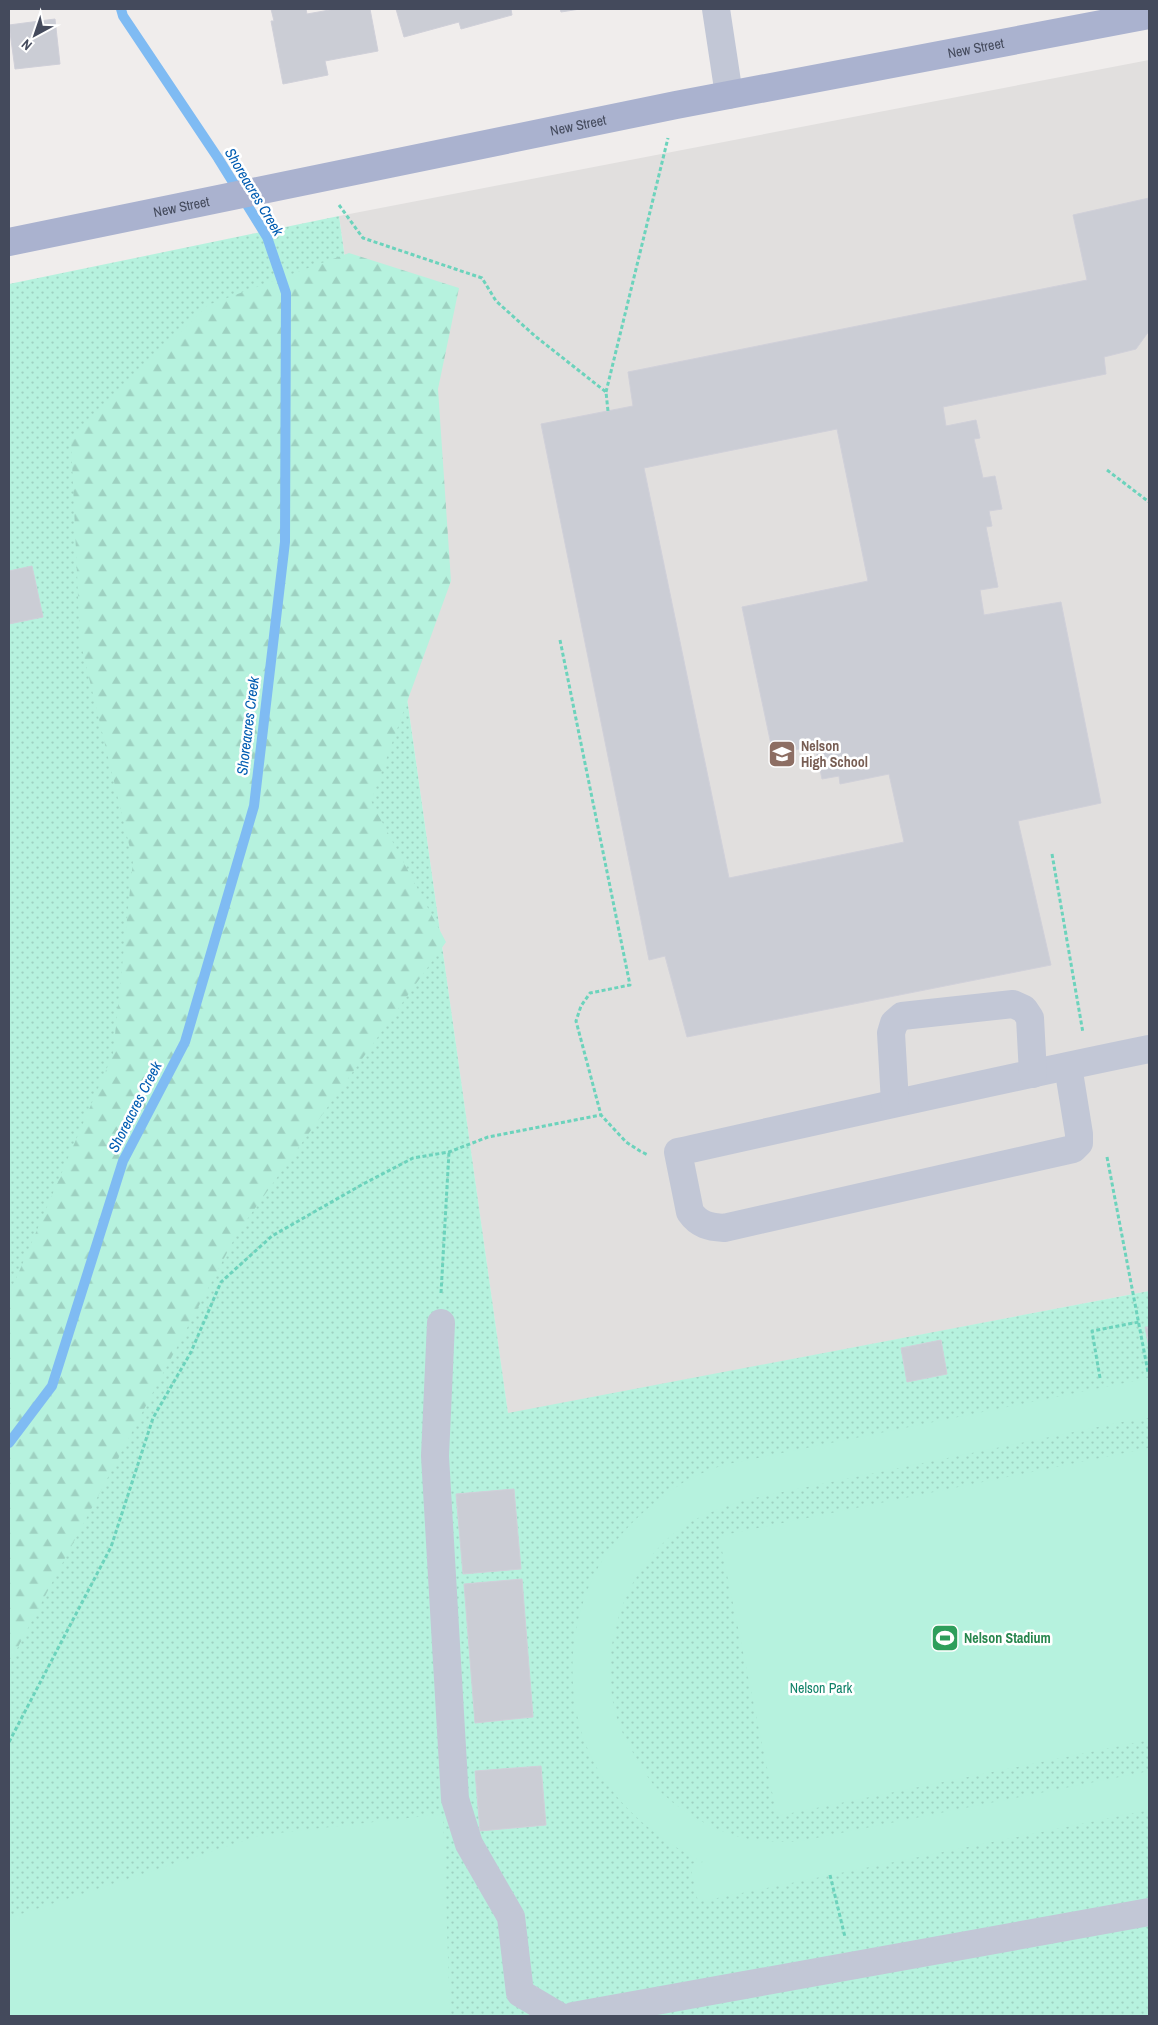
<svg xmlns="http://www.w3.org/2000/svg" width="1158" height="2025" viewBox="0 0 1158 2025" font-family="'Archivo Narrow',sans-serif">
<defs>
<pattern id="grass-dots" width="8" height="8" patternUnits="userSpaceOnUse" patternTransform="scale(1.25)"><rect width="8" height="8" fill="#b6f2de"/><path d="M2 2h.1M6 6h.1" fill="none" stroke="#9ed1c1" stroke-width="1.8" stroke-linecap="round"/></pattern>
<pattern id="forest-firs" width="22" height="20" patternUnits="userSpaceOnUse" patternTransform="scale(1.25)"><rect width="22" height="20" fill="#b6f2de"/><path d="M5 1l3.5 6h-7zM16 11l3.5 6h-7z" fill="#9ed1c1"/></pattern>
</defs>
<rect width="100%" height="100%" fill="#f0edec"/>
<path fill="#e1dfde" d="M1149,60V1291L508,1414L339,216Z"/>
<path fill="url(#grass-dots)" d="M339,216L508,1413L1149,1291V2016H9V284Z"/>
<path fill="url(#forest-firs)" d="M349,253L459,288L438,389L451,581L371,801L446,942L238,1232L9,1664V1291L15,1281L113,1054L133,861L80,640L71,440L208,305Z"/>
<g fill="#b6f2de">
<path d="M1149,1378V1418L1122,1422L749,1499C723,1507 698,1515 677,1531C625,1571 600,1644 614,1707C618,1726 627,1743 637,1759C642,1767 647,1777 653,1784C677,1810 710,1829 743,1838C760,1842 779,1842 796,1842L1149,1771V1810L698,1902L690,1864L703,1862C655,1839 609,1800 588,1750C562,1688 569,1609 607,1553C626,1525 655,1500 684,1482C696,1475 710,1470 723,1465Z"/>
<path d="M1149,1448V1740L777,1816L719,1536Z"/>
<path d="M443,1814L450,2016H9V1918L261,1835Z"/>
</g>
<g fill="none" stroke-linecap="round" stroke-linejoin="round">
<path stroke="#7fbbf3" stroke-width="10" d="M9,1443L52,1386L123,1161L185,1042L254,806L285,542L286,293L267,237L218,158L123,16L121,9"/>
</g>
<g fill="#cbcdd5" stroke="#d0d0d9" fill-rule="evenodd">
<path d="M271,9H306L307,14L335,9H370L378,51L325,61L328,75L283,84L271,21H274Z"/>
<path d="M396,9H511L512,15L461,29L459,22L404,37Z"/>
<path d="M560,9H580L561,12Z"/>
<path d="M55,19L60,64L15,69L9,25Z"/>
<path d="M1149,198V331L1136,349L1104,357L1106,374L943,407L946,426L976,420L980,438L974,439L983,478L995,476L1002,509L989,511L992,526L986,527L998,587L980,590L984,615L1061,602L1101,803L1018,821L1051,965L687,1037L665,956L649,960L541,424L633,406L628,372L1087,280L1073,215ZM837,429L868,581L742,607L773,754L815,746L822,779L839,776L840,784L889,774L904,842L729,878L644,468Z"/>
<path d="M32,566L43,617L9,624V571Z"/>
<path d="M1145,1327H1149V1348Z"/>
<path d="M941,1340L947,1374L907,1382L901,1348Z"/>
<path d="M514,1489L521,1569L463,1574L456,1494Z"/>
<path d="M522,1579L533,1717L475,1723L464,1584Z"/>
<path d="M541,1766L546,1825L480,1831L475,1771Z"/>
</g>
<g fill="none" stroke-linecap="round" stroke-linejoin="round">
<g stroke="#6cd3bc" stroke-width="3" stroke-dasharray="4 2.5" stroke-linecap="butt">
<path d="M339,205L363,238L482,278L496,301L535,336L606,392L608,411"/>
<path d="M606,392L668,138"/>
<path d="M1107,470L1149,502"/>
<path d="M560,640L630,985L590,993L581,1006L576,1021L601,1115L626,1142L640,1151L648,1155"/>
<path d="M1052,854L1083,1033"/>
<path d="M1107,1157L1148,1372"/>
<path d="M441,1293L449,1152"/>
<path d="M1100,1378L1092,1331L1139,1322"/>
<path d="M9,1742L111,1547L153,1418L191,1352L221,1282L272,1236L363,1184L413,1158L449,1152L488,1137L601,1115"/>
<path d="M830,1875L845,1937"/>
</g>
<g stroke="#c2c7d6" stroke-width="28">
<path d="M716,9L729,95"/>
<path d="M1068,1066L1079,1134V1143L1073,1149L724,1228C709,1227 699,1225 690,1212L678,1152C835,1117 992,1081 1149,1049"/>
<path d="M895,1103L891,1033L894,1023L902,1016L1013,1004L1024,1009L1030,1018L1033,1074"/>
<path d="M441,1323L435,1456L455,1799L469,1844L511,1917L520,1993L559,2016"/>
<path d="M573,2016L1149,1912"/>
</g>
<path stroke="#aab2cf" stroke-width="28" id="s1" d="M9,242L676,105L1149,15"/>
</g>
<defs>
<g id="school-square" transform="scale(1.4375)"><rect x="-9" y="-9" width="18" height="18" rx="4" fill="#8d6e63" stroke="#fff"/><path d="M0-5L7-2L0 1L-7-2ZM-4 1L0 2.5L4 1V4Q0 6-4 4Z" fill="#fff"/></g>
<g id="stadium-square" transform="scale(1.4375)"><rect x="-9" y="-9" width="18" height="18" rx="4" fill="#2e9e5b" stroke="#fff"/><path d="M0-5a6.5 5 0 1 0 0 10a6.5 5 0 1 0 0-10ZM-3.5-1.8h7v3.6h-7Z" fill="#fff"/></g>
</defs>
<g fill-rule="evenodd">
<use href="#school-square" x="782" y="754"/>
<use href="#stadium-square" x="945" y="1638"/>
</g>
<g text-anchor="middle" stroke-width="5" stroke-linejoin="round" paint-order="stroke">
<g font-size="14" fill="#444a5c" stroke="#fff">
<text dy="5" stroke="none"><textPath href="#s1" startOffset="986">New Street</textPath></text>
<text dy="5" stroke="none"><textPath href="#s1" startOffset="581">New Street</textPath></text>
<text dy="5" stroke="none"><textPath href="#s1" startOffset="176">New Street</textPath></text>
</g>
<g font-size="14" font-weight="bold" fill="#785e54" stroke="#fff" text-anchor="start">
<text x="801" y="751">Nelson<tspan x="801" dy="16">High School</tspan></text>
</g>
<g font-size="14" font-weight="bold" fill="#27864d" stroke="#fff" text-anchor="start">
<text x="964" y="1643">Nelson Stadium</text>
</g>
<g font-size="14" fill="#0f8268" stroke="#fff">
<text x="821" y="1693">Nelson Park</text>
</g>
<g font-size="15" font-style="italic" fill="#005cb2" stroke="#fff">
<text transform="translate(254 192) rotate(59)" y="5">Shoreacres Creek</text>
<text transform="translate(248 726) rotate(-83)" y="5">Shoreacres Creek</text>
<text transform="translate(135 1107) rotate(-63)" y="5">Shoreacres Creek</text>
</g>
</g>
<rect width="1158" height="2025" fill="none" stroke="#444a5c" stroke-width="20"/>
<g transform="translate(35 35) rotate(220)" stroke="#ffffff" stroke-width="4" paint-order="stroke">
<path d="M0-4L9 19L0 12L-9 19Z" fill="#444a5c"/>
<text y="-8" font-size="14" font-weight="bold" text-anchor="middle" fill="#444a5c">N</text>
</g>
</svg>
